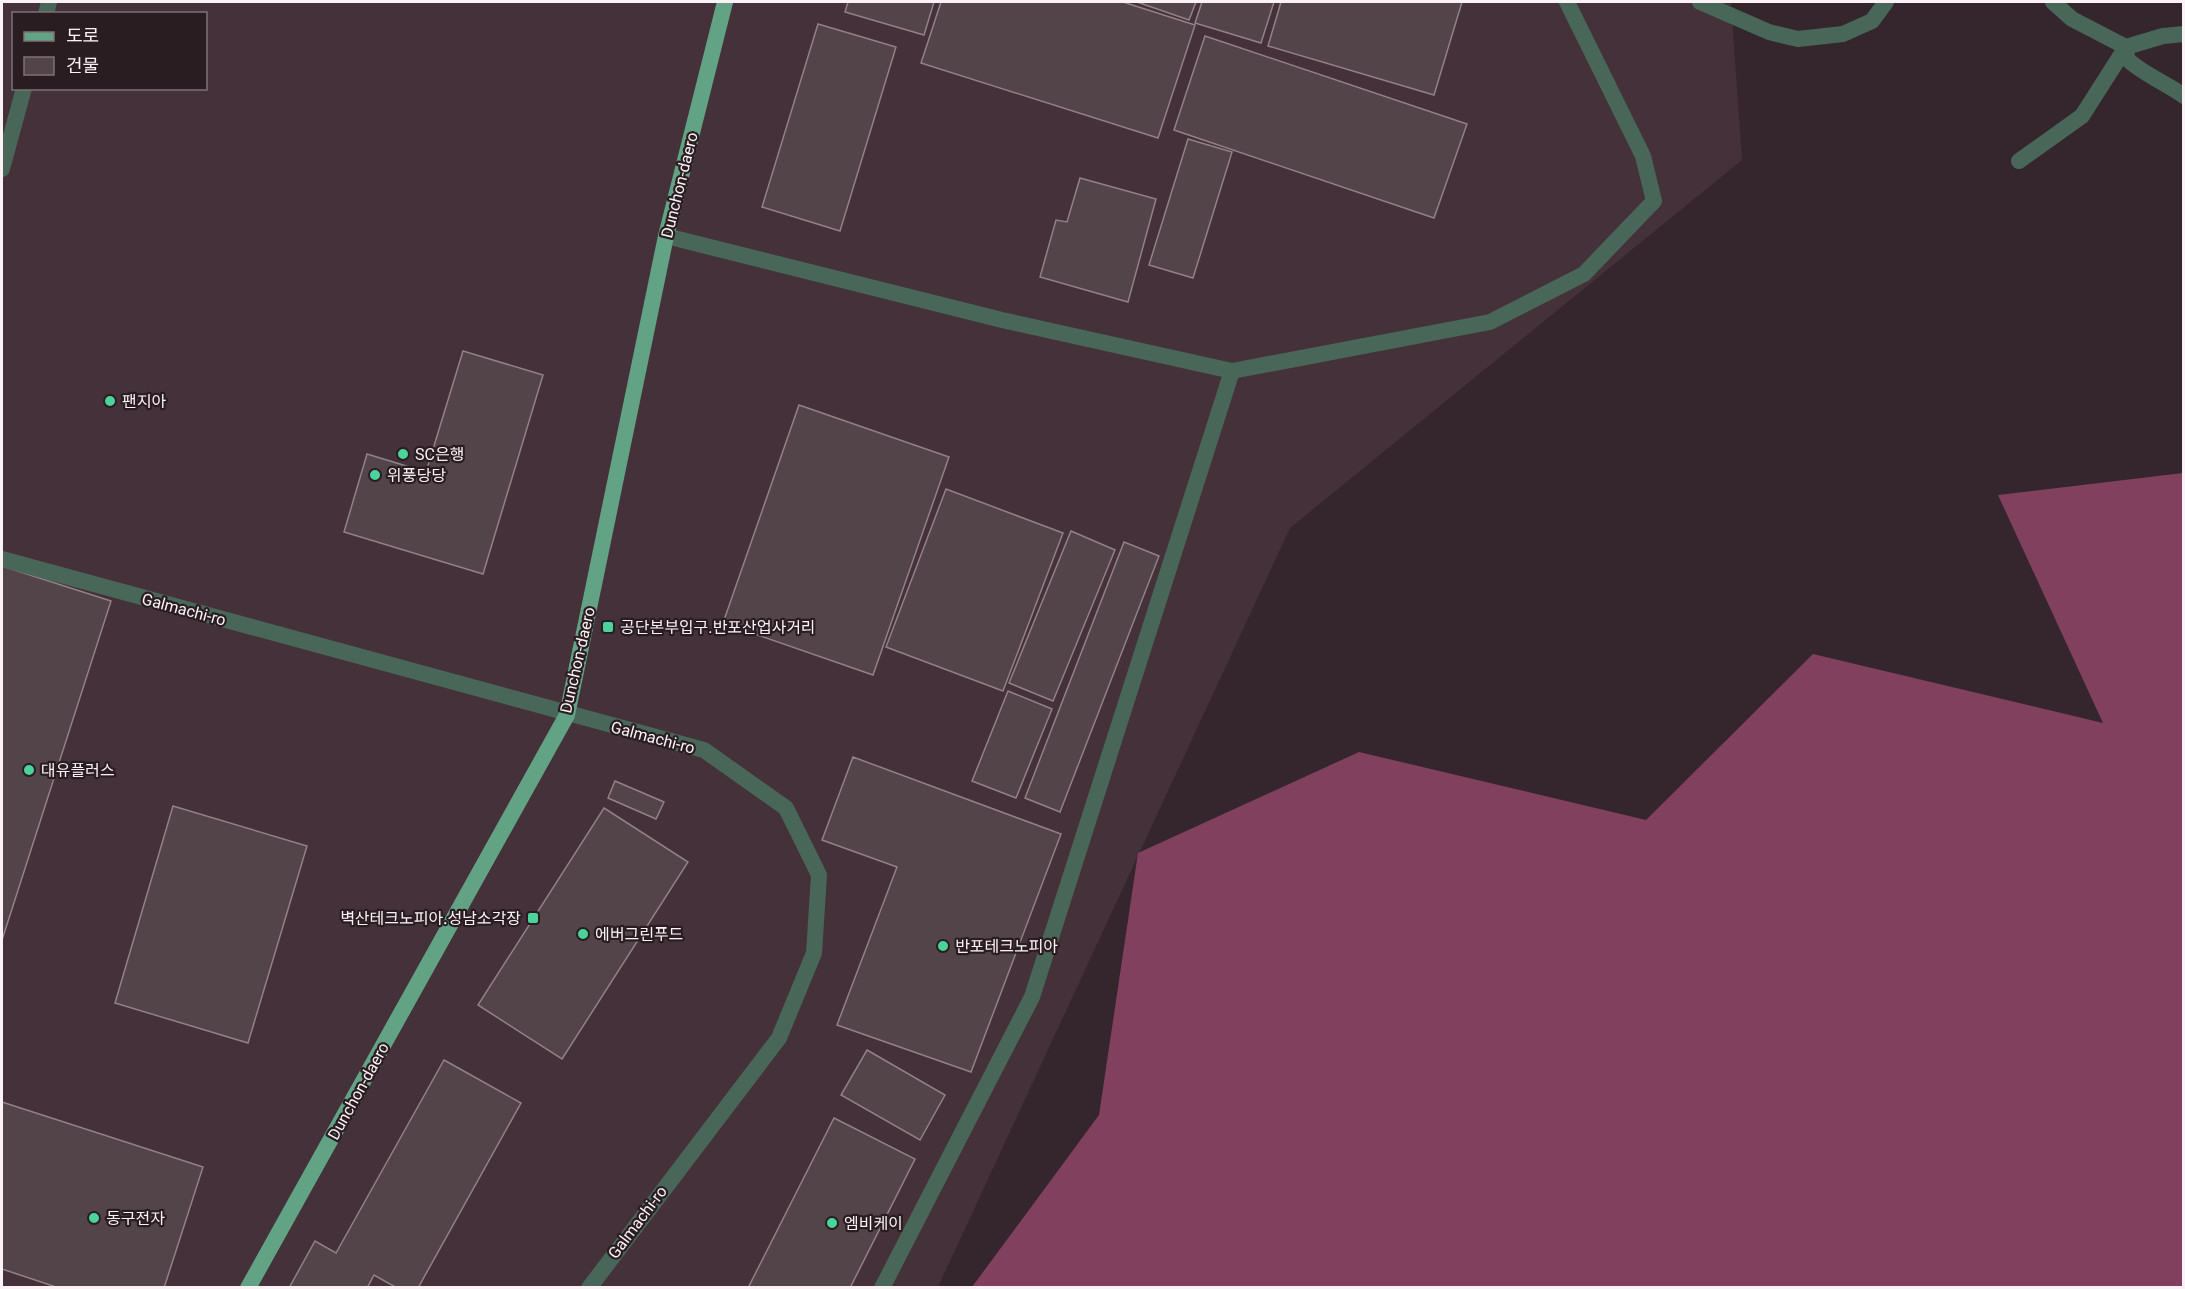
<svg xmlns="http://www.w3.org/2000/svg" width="2185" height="1289" viewBox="0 0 2185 1289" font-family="Roboto,'Noto Sans KR',sans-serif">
<rect width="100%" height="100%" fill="#34262c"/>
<path fill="#453139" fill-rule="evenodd" d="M2,2H1731L1742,160L1290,528L938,1287L2,1288ZM14,14H206V88H14Z"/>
<path fill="#81415e" d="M2183,473V1287H972L1099,1115L1138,853L1359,752L1646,820L1813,654L2103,723L1998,495Z"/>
<g fill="#53444a" stroke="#928187" stroke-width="1.5">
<path d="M848,2H934L924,35L845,12Z"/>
<path d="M941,2H1123L1195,25L1158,138L921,63Z"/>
<path d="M1137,2H1196L1189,20Z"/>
<path d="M1202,2H1274L1261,43L1195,23Z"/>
<path d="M1281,2H1462L1434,95L1268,46Z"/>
<path d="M818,24L896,47L840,231L762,207Z"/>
<path d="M1205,36L1467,124L1434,218L1174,130Z"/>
<path d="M1188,139L1232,152L1193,278L1149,265Z"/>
<path d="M1080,178L1156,199L1128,302L1040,277L1056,220L1067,222Z"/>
<path d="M463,351L543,375L483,574L344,532L367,454L426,472Z"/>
<path d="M799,405L949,457L873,675L723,623Z"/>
<path d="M946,489L1063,533L1003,691L886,647Z"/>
<path d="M1071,531L1115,550L1053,701L1009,683Z"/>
<path d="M1124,542L1159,556L1060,812L1025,798Z"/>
<path d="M2,566L111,601L2,940Z"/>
<path d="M1008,691L1052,709L1016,798L972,781Z"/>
<path d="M853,757L1061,834L971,1072L837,1025L897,867L822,840Z"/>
<path d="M615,781L664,802L656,819L608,798Z"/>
<path d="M173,806L307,846L248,1043L115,1003Z"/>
<path d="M604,808L688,862L562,1059L478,1005Z"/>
<path d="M867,1050L945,1095L920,1140L841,1095Z"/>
<path d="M444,1060L521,1103L418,1288H397L374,1275L367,1288H289L315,1241L336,1253Z"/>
<path d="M2,1102L203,1167L164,1288H59L2,1269Z"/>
<path d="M834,1118L915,1159L850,1288H748Z"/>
</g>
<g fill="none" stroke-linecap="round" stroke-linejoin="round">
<g stroke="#496758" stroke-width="16">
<path d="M1700,2L1769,32L1798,39L1843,34L1872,21L1886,2"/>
<path d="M2053,2L2072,19L2126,47L2163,36L2184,34"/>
<path d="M2126,47L2127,59C2144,75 2165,82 2184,96"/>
<path d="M2019,161L2082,116L2126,47"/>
</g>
<g stroke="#496758" stroke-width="16">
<path d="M46,14L49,2"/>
<path d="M2,169L24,88"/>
<path d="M666,236L1002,320L1232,371L1490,322L1584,274L1654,201L1643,156L1567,2"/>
<path d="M2,559L704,750L786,808L819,875L814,953L779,1038L589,1288"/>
<path d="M882,1288L1032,997L1232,371"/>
</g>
<path stroke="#63a385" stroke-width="16" d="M248,1288L567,715L666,236L725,2"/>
</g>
<g fill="#4ad49c" stroke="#2a1d22" stroke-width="2">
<circle cx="110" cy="401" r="6"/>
<circle cx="403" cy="454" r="6"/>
<circle cx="375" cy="475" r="6"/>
<rect x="602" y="621" width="12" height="12" rx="3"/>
<circle cx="29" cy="770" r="6"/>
<rect x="527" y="912" width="12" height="12" rx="3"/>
<circle cx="583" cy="934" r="6"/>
<circle cx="943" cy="946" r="6"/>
<circle cx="94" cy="1218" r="6"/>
<circle cx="832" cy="1223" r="6"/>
</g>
<g text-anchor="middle" stroke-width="4.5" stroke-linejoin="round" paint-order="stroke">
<g font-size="16" fill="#fbf2f5" stroke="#2a1d22">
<text transform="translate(679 185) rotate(-76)" y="6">Dunchon-daero</text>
<text transform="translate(184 609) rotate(15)" y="6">Galmachi-ro</text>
<text transform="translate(577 660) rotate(-77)" y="6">Dunchon-daero</text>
<text transform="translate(653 737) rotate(15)" y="6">Galmachi-ro</text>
<text transform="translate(358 1091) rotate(-61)" y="6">Dunchon-daero</text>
<text transform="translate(637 1222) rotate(-53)" y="6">Galmachi-ro</text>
</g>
<g font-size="16" fill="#fbf2f5" stroke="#2a1d22" text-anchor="start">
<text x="122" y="407">팬지아</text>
<text x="415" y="460">SC은행</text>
<text x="387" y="481">위풍당당</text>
<text x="620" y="633">공단본부입구.반포산업사거리</text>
<text x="41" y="776">대유플러스</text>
<text x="521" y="924" text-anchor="end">벽산테크노피아.성남소각장</text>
<text x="595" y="940">에버그린푸드</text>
<text x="955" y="952">반포테크노피아</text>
<text x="106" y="1224">동구전자</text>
<text x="844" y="1229">엠비케이</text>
</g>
</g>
<rect width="2185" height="1289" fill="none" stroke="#fbf2f5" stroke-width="6"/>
<rect x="12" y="12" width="195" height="78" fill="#2a1d22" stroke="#7e7276" stroke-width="1.5"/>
<rect x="24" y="32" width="30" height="9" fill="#63a385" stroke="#7e7276" stroke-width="1.5"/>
<text x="66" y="42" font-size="18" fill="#fbf2f5">도로</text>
<rect x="24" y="57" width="30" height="18" fill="#53444a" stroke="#7e7276" stroke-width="1.5"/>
<text x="66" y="72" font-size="18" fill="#fbf2f5">건물</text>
</svg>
